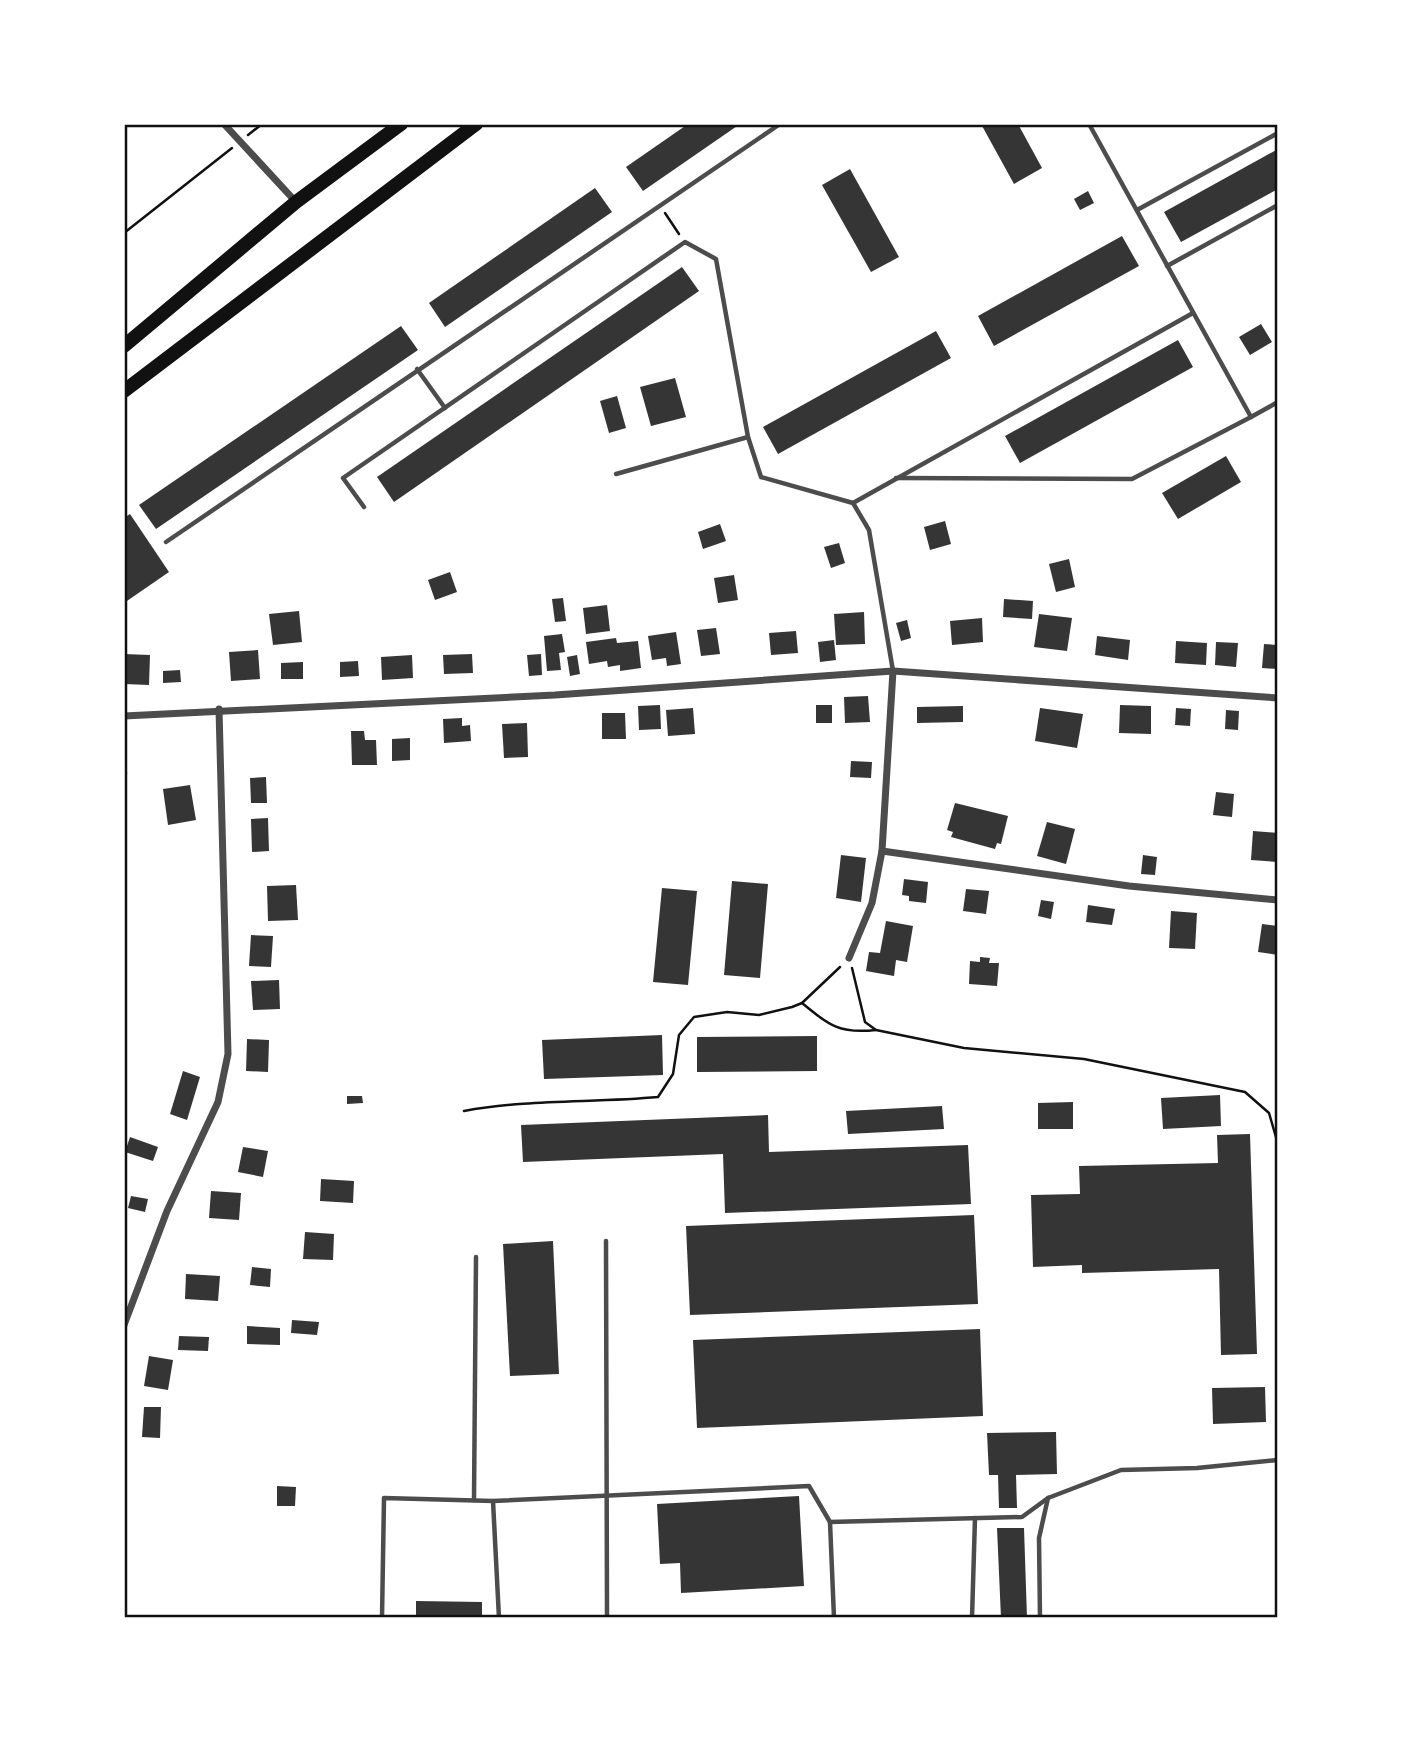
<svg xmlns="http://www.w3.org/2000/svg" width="1402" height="1742" viewBox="0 0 1402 1742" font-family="'Fira Sans',sans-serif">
<rect width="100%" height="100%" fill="#fff"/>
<g fill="#353535">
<path d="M688,124H740L643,191L626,167Z"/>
<path d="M981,124H1018L1042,168L1014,184Z"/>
<path d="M1278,149V189L1181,242L1164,212Z"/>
<path d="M850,169L899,257L871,272L822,185Z"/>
<path d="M595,188L612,212L445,327L429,303Z"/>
<path d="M1088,191L1094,203L1080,210L1074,199Z"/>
<path d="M1122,236L1139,266L994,346L978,316Z"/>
<path d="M682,267L699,291L394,502L377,477Z"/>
<path d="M1261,324L1272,342L1250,355L1239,337Z"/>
<path d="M401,326L418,350L156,529L139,505Z"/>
<path d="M936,331L951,358L778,454L763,427Z"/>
<path d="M1178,340L1193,367L1020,463L1005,436Z"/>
<path d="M675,378L686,417L651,426L640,387Z"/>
<path d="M617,396L626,428L609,433L600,401Z"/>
<path d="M1226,456L1241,482L1178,519L1162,493Z"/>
<path d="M130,514L169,572L124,603V518Z"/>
<path d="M945,521L951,544L930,550L924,527Z"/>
<path d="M720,524L726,541L703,549L698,532Z"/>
<path d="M839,543L845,563L831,568L824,547Z"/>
<path d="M1069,559L1075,587L1056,592L1049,564Z"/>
<path d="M450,572L457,592L435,600L428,580Z"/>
<path d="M734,575L738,600L718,603L714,578Z"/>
<path d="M563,598L566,621L555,622L552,599Z"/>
<path d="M1004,599L1033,601L1032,619L1003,617Z"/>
<path d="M607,605L610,631L586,634L583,608Z"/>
<path d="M299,611L302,642L273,645L269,614Z"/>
<path d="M864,612L865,644L836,645L834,614Z"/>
<path d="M1039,614L1072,618L1067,651L1034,647Z"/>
<path d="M982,618L983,642L952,645L950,621Z"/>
<path d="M907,620L911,638L901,641L896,623Z"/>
<path d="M716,628L720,654L701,656L697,630Z"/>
<path d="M796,631L798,653L771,655L769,633Z"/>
<path d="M676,632L681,664L667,666L666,658L652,660L648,636Z"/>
<path d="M562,634L565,652L559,653L561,670L547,671L544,636Z"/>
<path d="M1097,636L1130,640L1128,660L1095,655Z"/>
<path d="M616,638L617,643L638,641L641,668L620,671V665L608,667L607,661L589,664L586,642Z"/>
<path d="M834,640L836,660L820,662L818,642Z"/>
<path d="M1176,641L1207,643L1206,665L1175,663Z"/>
<path d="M1216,642L1238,643L1236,667L1215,665Z"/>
<path d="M1264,644L1278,645V669L1262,668Z"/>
<path d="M258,650L260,679L231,681L229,652Z"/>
<path d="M124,654L150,655L149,685L124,684Z"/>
<path d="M472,654L473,673L444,674L443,655Z"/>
<path d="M541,654L542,675L529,676L527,655Z"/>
<path d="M412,655L413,678L382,680L381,657Z"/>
<path d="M577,655L580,674L570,676L567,657Z"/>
<path d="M358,661L359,676L340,677V662Z"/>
<path d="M303,662V679H281V663Z"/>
<path d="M180,670L181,682L163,683V671Z"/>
<path d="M868,696L870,722L845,723L844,697Z"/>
<path d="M660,705L661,729L639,730L638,706Z"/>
<rect x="816" y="705" width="16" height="18"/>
<path d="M1120,705L1151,706V734L1119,733Z"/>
<path d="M963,706V722L917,723V707Z"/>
<path d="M693,708L695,734L668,736L666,710Z"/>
<path d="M1040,708L1083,714L1077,748L1035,741Z"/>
<path d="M1176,708L1191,709L1190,726L1175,725Z"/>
<path d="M1226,710L1239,711L1238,730L1225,729Z"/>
<path d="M602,713H625L626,739H602Z"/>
<path d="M462,718V726L470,725L471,741L444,743L443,719Z"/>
<path d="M527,723L528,757L504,758L502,724Z"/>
<path d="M351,731H364L365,740H376L377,765H352Z"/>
<path d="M410,738V760L392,761V739Z"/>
<path d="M851,761L872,762L871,778L850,777Z"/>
<path d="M266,777L267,803H251L250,778Z"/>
<path d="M190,785L196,820L168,825L163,789Z"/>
<path d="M1216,792L1234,794L1232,817L1213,815Z"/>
<path d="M955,803L1008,816L1001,844L997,843L995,849L951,837L953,832L947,830Z"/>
<path d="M268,818L269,851L252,852L251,819Z"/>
<path d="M1047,822L1075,829L1066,864L1037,856Z"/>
<path d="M1253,831L1278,833V862L1251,860Z"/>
<path d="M841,855L866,858L861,902L836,898Z"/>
<path d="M1143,855L1157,857L1155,875L1141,874Z"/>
<path d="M904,879L928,882L926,903L909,901V896L902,895Z"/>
<path d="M732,881L768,884L760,978L724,975Z"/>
<path d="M296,885L298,920L268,921L267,886Z"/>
<path d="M662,888L697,891L688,985L653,982Z"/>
<path d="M966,889L989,891L986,914L963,911Z"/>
<path d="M1041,900L1054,902L1051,919L1038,916Z"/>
<path d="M1088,905L1115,909L1112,925L1086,922Z"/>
<path d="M1171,911L1197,913L1195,949L1169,948Z"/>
<path d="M886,921L913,926L907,962L896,960L894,976L866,971L869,952L880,953Z"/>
<path d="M1262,924L1278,926V955L1258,952Z"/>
<path d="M251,935L273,936L271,967L249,966Z"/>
<path d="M980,957L990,958L989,963H999L997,986L969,984L970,961L980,962Z"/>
<path d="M279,980L280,1009L253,1010L251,981Z"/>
<path d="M662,1035L663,1075L544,1079L542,1040Z"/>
<path d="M817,1036V1071L697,1072V1037Z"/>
<path d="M247,1039L269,1040L268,1072L246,1071Z"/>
<path d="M183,1071L200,1077L187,1120L170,1114Z"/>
<path d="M1220,1095L1221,1126L1163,1129L1161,1098Z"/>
<path d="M347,1096H362L363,1103L347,1104Z"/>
<path d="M1073,1102V1129H1038V1103Z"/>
<path d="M942,1106L944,1129L848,1134L846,1111Z"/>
<path d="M768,1115L769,1152L968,1145L971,1204L725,1213L723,1154L523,1162L521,1125Z"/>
<path d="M1250,1134L1257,1354L1221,1355L1219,1269L1082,1273V1265L1033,1267L1031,1195L1080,1194L1079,1166L1218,1163L1217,1135Z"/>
<path d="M130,1137L158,1147L153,1161L125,1152Z"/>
<path d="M243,1147L268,1151L263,1177L238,1172Z"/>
<path d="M321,1179L354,1181L353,1203L320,1201Z"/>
<path d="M211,1191L241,1193L239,1220L209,1218Z"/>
<path d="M131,1196L148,1199L145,1212L128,1208Z"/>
<path d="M974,1215L978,1304L690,1315L686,1226Z"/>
<path d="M305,1232L334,1234L333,1260L303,1259Z"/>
<path d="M553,1241L559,1374L510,1376L503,1244Z"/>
<path d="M252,1267L271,1269L270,1287L250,1285Z"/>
<path d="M186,1274L220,1276L218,1301L185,1299Z"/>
<path d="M292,1320L319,1322L317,1335L291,1333Z"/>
<path d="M247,1326L280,1328V1345L247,1344Z"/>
<path d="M980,1329L983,1416L697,1428L693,1340Z"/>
<path d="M179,1336L209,1337L208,1351L178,1350Z"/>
<path d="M149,1356L173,1360L168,1390L144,1386Z"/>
<path d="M1265,1387L1266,1422L1213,1424L1212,1388Z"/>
<path d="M144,1407H161L160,1438L142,1437Z"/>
<path d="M1056,1432L1057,1474L1016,1475L1017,1508H999L998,1475H989L987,1433Z"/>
<path d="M277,1486L296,1487L295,1506H277Z"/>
<path d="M799,1496L804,1586L681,1593L680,1563L660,1564L657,1504Z"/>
<path d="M997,1528H1024L1027,1618H1001Z"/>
<path d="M416,1601L482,1602V1618H416Z"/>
</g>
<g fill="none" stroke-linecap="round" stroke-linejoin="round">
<g stroke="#111" stroke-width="2.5">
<path d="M248,135L262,124"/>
<path d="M665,213L679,234"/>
<path d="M124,233L232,148"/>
<path d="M852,968L865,1022L876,1030L964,1048L1084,1059L1245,1092L1269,1113L1278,1144"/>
<path d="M802,1003C830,1026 840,1034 876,1030"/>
<path d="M464,1111C528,1099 593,1103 658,1097L673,1074L679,1035L694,1017L727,1012L759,1015L792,1007L802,1003L840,967"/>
</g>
<g stroke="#4c4c4c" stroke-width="4.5">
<path d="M1089,124L1251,417L1278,402"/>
<path d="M1137,210L1278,133"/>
<path d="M1167,266L1278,205"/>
<path d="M417,369L445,408"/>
<path d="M616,474L748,437"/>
<path d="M896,478L1132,479L1251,417"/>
<path d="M853,503L1193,313"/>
<path d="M364,507L343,478L685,242L716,259L748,437L761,477L853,503L869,530L893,671"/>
<path d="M166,542L780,124"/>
<path d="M124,771L125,773"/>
<path d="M606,1241L607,1618"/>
<path d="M474,1500L476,1257"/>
<path d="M493,1501L809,1486L830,1522L1022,1517L1048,1498"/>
<path d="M830,1522L834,1618"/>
<path d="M382,1618L384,1498L493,1501L499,1618"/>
<path d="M972,1618L975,1518"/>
<path d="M1040,1618L1039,1538L1048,1498L1121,1470L1197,1468L1278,1460"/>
</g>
<g stroke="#4c4c4c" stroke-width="7">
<path d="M224,124L296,202"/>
<path d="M124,716L555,695L893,671L1278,698"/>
<path d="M882,851L1129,886L1278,900"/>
<path d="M849,958L872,903L882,851L893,671"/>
<path d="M124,1325L167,1211L218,1102L228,1054L219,709"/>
</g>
<g stroke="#111" stroke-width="14">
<path d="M124,346L296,202L401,124"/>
<path d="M124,391L476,124"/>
</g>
</g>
<rect width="1402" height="1742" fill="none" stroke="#ffffff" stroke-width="252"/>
<rect x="126" y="126" width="1150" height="1490" fill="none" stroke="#111" stroke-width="2.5"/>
</svg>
